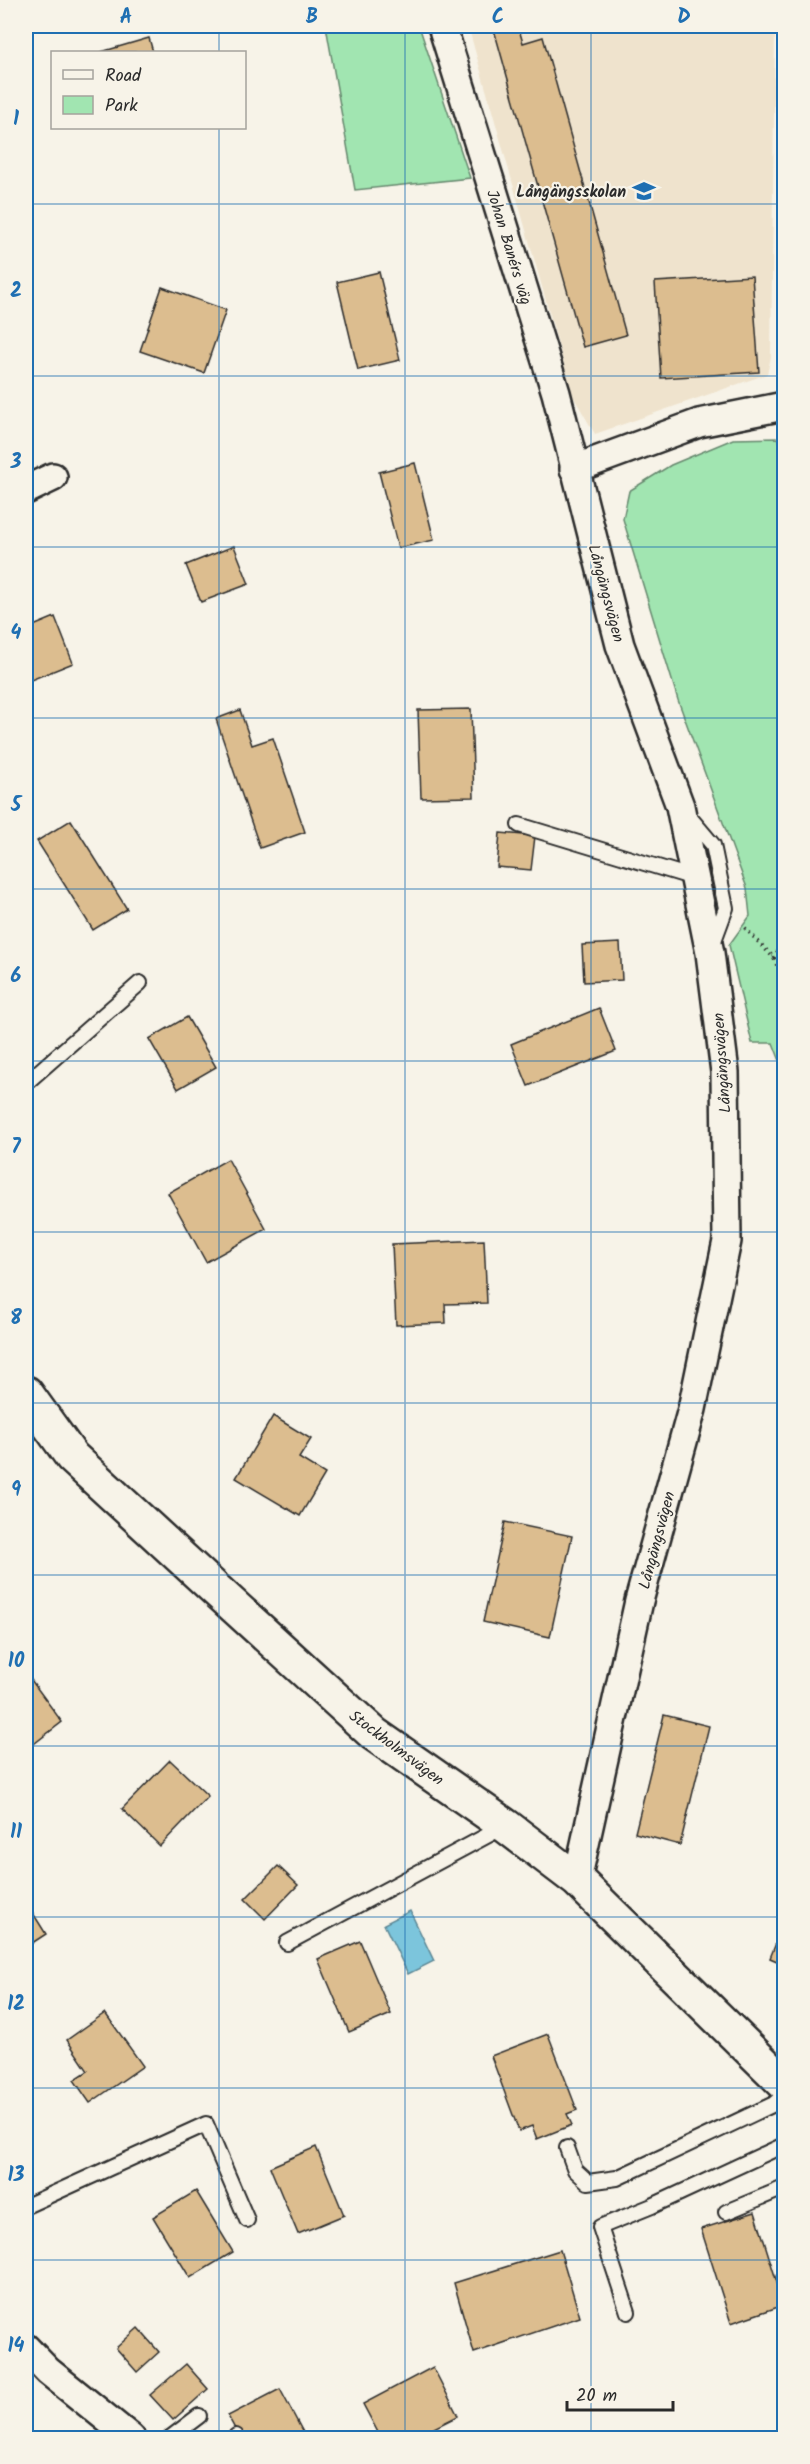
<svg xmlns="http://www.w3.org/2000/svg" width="810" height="2464" viewBox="0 0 810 2464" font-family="Kalam,sans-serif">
<rect width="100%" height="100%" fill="#f7f3e8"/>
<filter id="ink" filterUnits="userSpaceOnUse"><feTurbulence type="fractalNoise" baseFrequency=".0167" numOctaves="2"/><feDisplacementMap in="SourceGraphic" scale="12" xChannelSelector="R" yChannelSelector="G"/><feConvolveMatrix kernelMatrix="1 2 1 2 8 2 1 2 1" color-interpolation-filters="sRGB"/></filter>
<g filter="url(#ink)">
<path fill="#efe3cd" d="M468,26H775L771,357L767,374L595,434L573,396Z"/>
<g fill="#a1e5b1" stroke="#66886e" stroke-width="1.5">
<path d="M326,26H419L470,178L355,190Z"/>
<path d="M777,438L784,448V1071L773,1043H752L729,945L750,916L747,888L678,700L623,519L629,491L671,465L733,439Z"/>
</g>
<path fill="#7cc5dc" stroke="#5c8795" stroke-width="1.5" d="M410,1911L434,1961L408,1974L384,1924Z"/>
<g fill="#dcbd8f" stroke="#2b2b2b" stroke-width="1.5">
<path d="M493,26H518L523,43L543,37L626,335L583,347Z"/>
<path d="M642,26H736L642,28Z"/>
<path d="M149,38L153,52H101Z"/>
<path d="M379,272L400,360L358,370L337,282Z"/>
<path d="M752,276L759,372L661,378L655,282Z"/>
<path d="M162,287L226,310L204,373L140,351Z"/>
<path d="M415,463L434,540L398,548L379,472Z"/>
<path d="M234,546L249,584L201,602L186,565Z"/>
<path d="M55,617L73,663L26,682V629Z"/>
<path d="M471,709L474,797L421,798L418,710Z"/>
<path d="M240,710L252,745L273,738L305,832L260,848L216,719Z"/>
<path d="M71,820L127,909L93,930L37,841Z"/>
<path d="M500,833L535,836L531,870L497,867Z"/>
<path d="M620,943L622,980L584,982L582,945Z"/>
<path d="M599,1008L616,1051L528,1086L511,1044Z"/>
<path d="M187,1017L216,1067L178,1089L149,1039Z"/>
<path d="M228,1159L266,1229L206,1262L168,1193Z"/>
<path d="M484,1240L487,1303L445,1304L446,1323L396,1325L392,1244Z"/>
<path d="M273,1416L311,1439L299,1458L325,1474L300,1516L236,1478Z"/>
<path d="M505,1522L572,1536L550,1637L483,1622Z"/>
<path d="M26,1673L62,1722L26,1750Z"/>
<path d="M664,1715L709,1726L680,1845L635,1833Z"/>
<path d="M170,1760L208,1796L160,1846L122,1809Z"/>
<path d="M278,1866L298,1885L265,1919L245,1899Z"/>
<path d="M26,1902L46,1934L26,1947Z"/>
<path d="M784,1923V1964L770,1958Z"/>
<path d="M360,1941L391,2014L349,2032L318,1959Z"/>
<path d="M105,2013L143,2066L90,2103L74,2080L88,2071L67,2040Z"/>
<path d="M548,2034L577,2110L567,2114L572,2125L537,2139L532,2126L519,2131L491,2056Z"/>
<path d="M316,2147L344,2215L298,2234L270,2167Z"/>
<path d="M196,2191L233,2252L190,2278L153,2217Z"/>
<path d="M755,2212L784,2305L731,2323L701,2229Z"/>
<path d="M560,2250L580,2317L474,2353L454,2283Z"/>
<path d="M138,2328L159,2352L137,2372L116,2348Z"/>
<path d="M186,2364L208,2389L173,2420L150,2395Z"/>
<path d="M433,2367L458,2416L414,2438H381L363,2404Z"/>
<path d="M280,2389L306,2438H240L228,2416Z"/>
</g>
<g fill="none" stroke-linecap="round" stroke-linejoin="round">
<g stroke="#2b2b2b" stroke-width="18">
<g id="service">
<path d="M686,813L713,845L726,908L712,946"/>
<path d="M519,825L694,878"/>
<path d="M26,1083L140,983"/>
<path d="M287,1943L505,1826"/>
<path d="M567,2148L575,2170L588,2182L617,2178L774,2104L784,2095"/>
<path d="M26,2206L206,2124L247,2220"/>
<path d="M726,2212L784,2188"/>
<path d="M628,2312L600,2227L652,2206L784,2145"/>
<path d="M236,2436L237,2438"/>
<path d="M170,2438L199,2416"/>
<path d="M482,2438H483"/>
</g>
</g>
<g stroke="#2b2b2b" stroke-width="32">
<g id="minor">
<path d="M442,26L556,393L620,645L680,806L710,953L725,1072L727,1241L692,1409L639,1601L577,1880"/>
<path d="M574,469L699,423L784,406"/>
<path d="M26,490L53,477"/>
<path d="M26,2348L48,2371L131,2438"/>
</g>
</g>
<g stroke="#2b2b2b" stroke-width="38">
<path id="tertiary" d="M26,1393L72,1457L213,1587L374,1734L506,1826L577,1880L784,2083"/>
</g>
<g stroke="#2b2b2b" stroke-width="4" stroke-dasharray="1.5 4.5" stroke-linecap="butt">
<path d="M745,928L774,958L784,982"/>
<path d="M774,958L784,940"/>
</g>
<use href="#service" stroke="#f7f3e8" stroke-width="14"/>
<use href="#minor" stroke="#f7f3e8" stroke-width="27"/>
<use href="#tertiary" stroke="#f7f3e8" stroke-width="33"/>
</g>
</g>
<path fill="none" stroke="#1f6fb2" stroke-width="1.5" stroke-opacity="0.55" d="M219,26V52M405,26V2438M591,26V2438M219,128V2438M26,204H784M26,376H784M26,547H784M26,718H784M26,889H784M26,1061H784M26,1232H784M26,1403H784M26,1575H784M26,1746H784M26,1917H784M26,2088H784M26,2260H784"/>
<defs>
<g id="school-bare" transform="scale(1.8)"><path d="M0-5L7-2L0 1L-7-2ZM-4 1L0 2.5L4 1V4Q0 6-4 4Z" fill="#1f6fb2" stroke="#f7f3e8" stroke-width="2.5" paint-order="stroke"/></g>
</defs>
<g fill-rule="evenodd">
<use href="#school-bare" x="644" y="191"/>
</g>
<g text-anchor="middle" stroke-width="4.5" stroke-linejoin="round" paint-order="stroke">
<g font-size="16" font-weight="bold" fill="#2b2b2b" stroke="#f7f3e8" text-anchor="end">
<text x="626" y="197">Långängsskolan</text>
</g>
<g font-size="16" fill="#2b2b2b" stroke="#f7f3e8">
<text transform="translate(510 247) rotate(73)" y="6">Johan Banérs väg</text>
<text transform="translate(607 593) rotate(75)" y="6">Långängsvägen</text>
<text transform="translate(721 1063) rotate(-94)" y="6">Långängsvägen</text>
<text transform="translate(656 1540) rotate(-75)" y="6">Långängsvägen</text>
<text transform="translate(397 1747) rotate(37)" y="6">Stockholmsvägen</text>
</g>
</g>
<rect width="810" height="2464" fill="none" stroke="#f7f3e8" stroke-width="66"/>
<rect x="51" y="51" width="195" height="78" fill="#f7f3e8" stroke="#a5a39c" stroke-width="1.5"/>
<rect x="63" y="70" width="30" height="9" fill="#f7f3e8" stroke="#a5a39c" stroke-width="1.5"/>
<text x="105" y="81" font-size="18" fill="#2b2b2b">Road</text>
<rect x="63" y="96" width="30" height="18" fill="#a1e5b1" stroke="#a5a39c" stroke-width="1.5"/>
<text x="105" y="111" font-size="18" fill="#2b2b2b">Park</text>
<path d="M567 2401v9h106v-9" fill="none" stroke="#2b2b2b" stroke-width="3"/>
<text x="576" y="2401" font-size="18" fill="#2b2b2b" stroke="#f7f3e8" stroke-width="4.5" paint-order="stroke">20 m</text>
<rect x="33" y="33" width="744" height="2398" fill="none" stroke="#1f6fb2" stroke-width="2"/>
<g font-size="20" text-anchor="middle" font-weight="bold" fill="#1f6fb2">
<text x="126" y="23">A</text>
<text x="312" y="23">B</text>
<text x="498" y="23">C</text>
<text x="684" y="23">D</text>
<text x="16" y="125">1</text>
<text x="16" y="297">2</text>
<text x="16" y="468">3</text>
<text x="16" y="639">4</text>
<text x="16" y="811">5</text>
<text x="16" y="982">6</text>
<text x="16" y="1153">7</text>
<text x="16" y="1324">8</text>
<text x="16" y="1496">9</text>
<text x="16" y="1667">10</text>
<text x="16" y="1838">11</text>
<text x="16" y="2010">12</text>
<text x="16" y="2181">13</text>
<text x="16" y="2352">14</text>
</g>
</svg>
